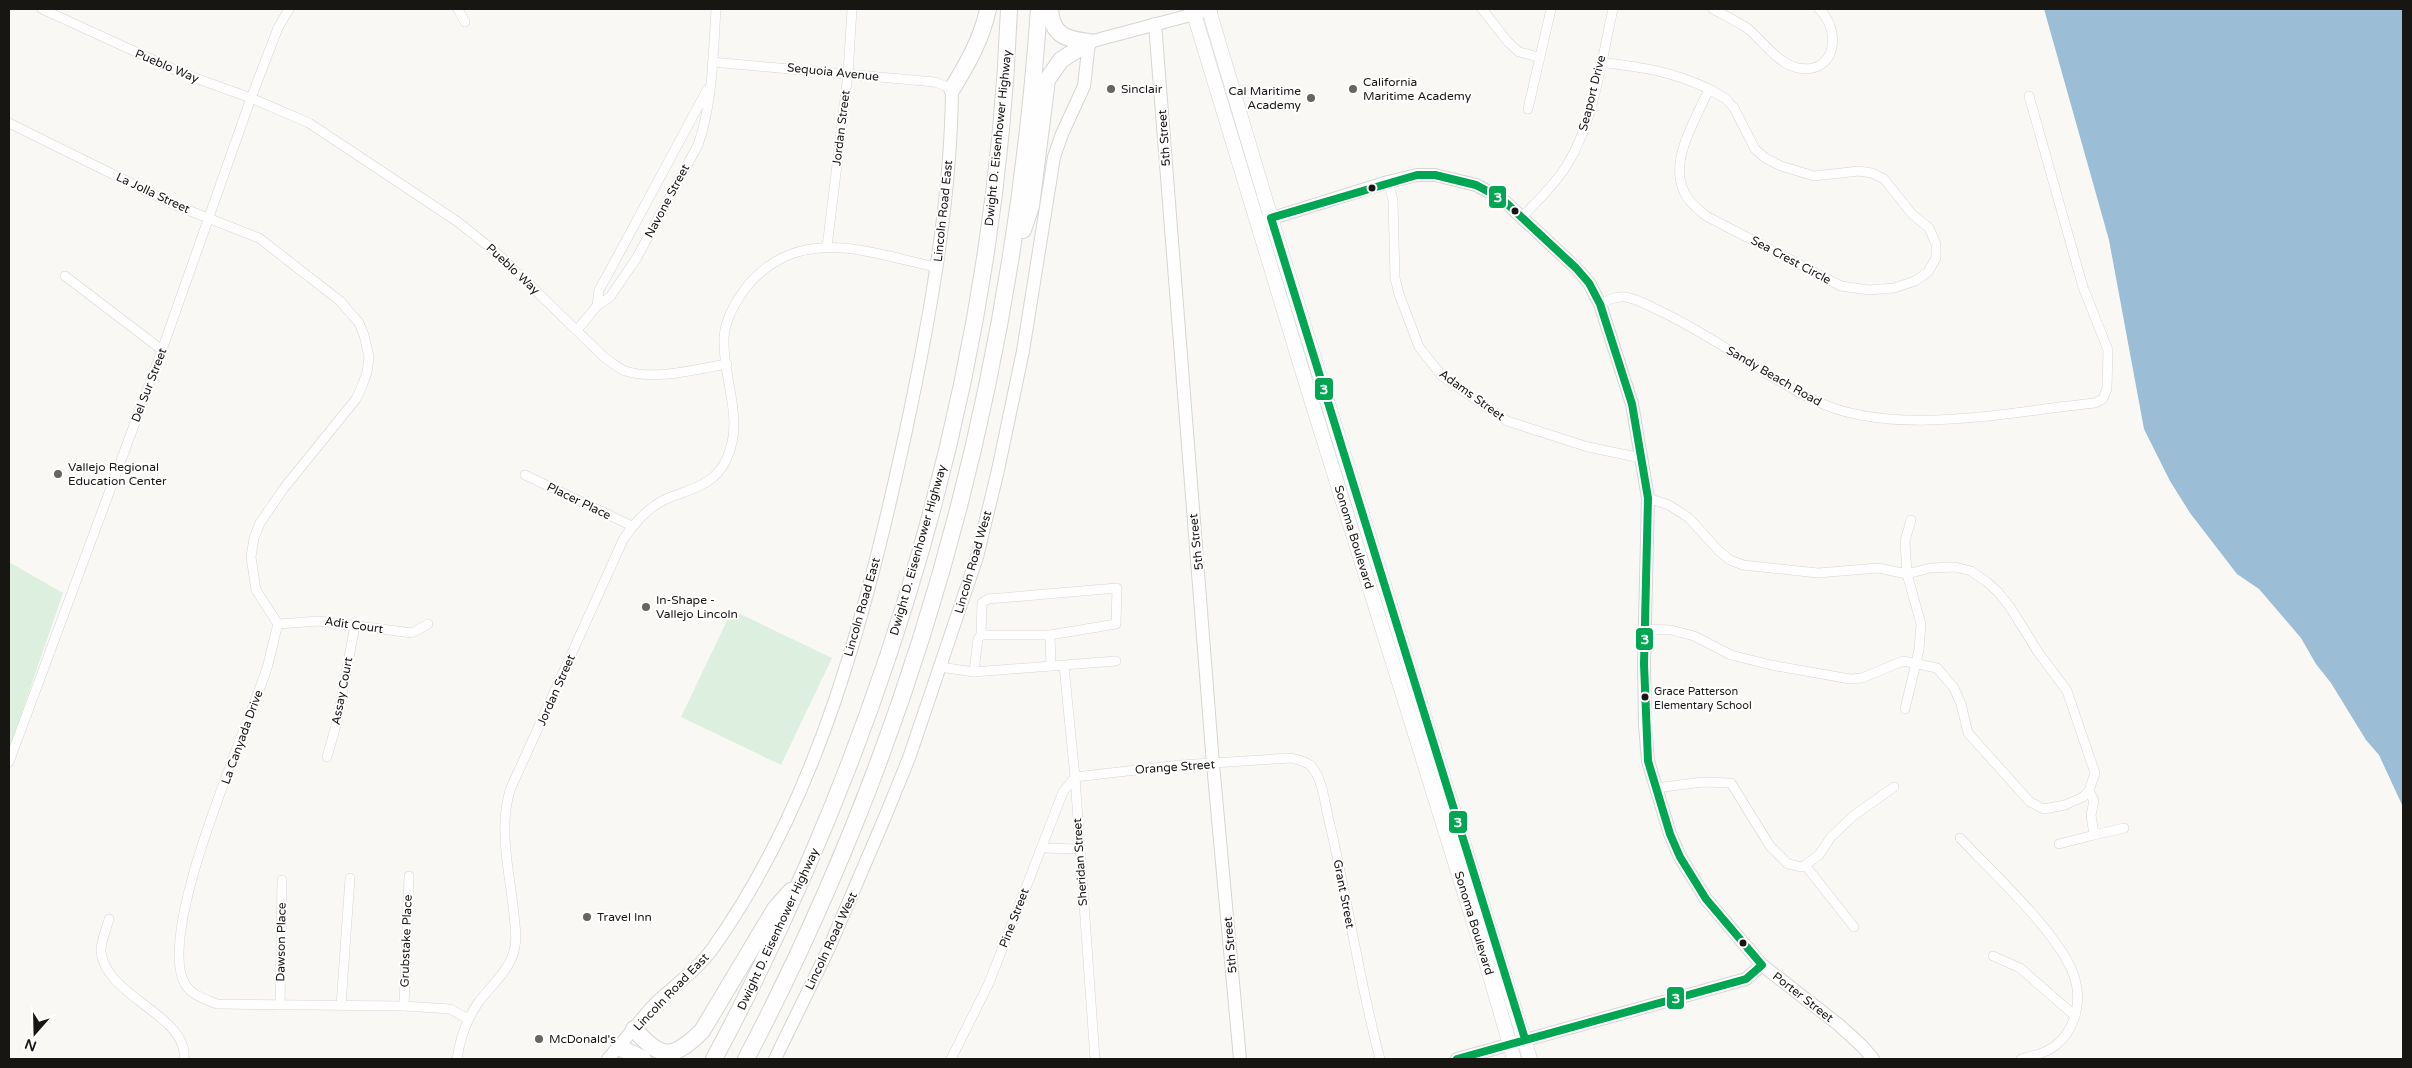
<svg xmlns="http://www.w3.org/2000/svg" width="2412" height="1068" viewBox="0 0 2412 1068" font-family="'Varela Round',sans-serif">
<rect width="100%" height="100%" fill="#faf8f5"/>
<g fill="#ddf0e0">
<path d="M9,562L63,593L9,750Z"/>
<path d="M732,610L832,658L781,765L681,717Z"/>
</g>
<path fill="#9bbdd6" d="M2044,9H2403V807L2379,755L2366,740L2331,683L2316,664L2301,638L2259,589L2237,574L2190,513L2170,481L2144,429L2109,240Z"/>
<g fill="none" stroke-linecap="round" stroke-linejoin="round">
<g stroke="#d7d5d2" stroke-width="10">
<g id="street">
<path d="M42,9L184,74L251,98L309,123L458,222L498,254L605,358C612,362 618,368 625,371C657,381 695,369 727,364"/>
<path d="M458,9L465,22"/>
<path d="M1482,9L1508,42L1519,52L1539,57"/>
<path d="M1713,9C1724,15 1736,21 1747,28C1762,40 1778,64 1798,68C1835,75 1843,32 1819,9"/>
<path d="M712,62L935,82L952,89"/>
<path d="M1600,62C1640,67 1672,71 1709,89"/>
<path d="M1709,89L1726,99L1734,108L1755,149L1765,158L1781,166L1814,176L1859,171L1872,173L1884,179L1912,214L1929,228L1936,244V258L1928,272L1915,281L1894,288L1869,290L1841,286L1706,216C1697,208 1687,201 1683,189C1670,158 1697,117 1709,89Z"/>
<path d="M1528,109L1551,9"/>
<path d="M9,123L175,205L259,238L340,301L359,323L364,335L369,357L367,372L362,386L356,399L284,488L260,523L254,538L251,557L256,590L278,624C274,638 271,654 267,668C247,729 155,932 185,984C192,996 206,999 217,1004L404,1006L450,1009L468,1019"/>
<path d="M1388,182L1393,200L1395,278L1399,294L1419,347L1442,376L1507,421L1588,447L1641,458"/>
<path d="M1522,217C1537,201 1555,185 1567,165C1595,119 1601,61 1613,9"/>
<path d="M827,247L848,74L852,9"/>
<path d="M65,276L162,350"/>
<path d="M1600,304C1608,300 1616,296 1625,297C1638,299 1649,306 1660,311C1714,336 1761,374 1814,400C1892,439 2011,411 2095,403L2103,399L2107,388L2108,350L2083,287L2029,96"/>
<path d="M597,306L599,290L608,274L707,90"/>
<path d="M577,330L597,306L610,297L636,259L698,145C713,102 713,54 716,9"/>
<path d="M525,475L632,526"/>
<path d="M278,624L319,621L412,633L428,624"/>
<path d="M1646,629L1671,630L1694,636L1731,655L1771,665L1850,679L1862,678L1903,661L1937,668L1954,688L1961,704L1968,733L2030,802L2044,809L2065,805L2083,797L2089,791L2095,773L2067,691L2038,652L2010,607L1998,592L1987,582L1971,571L1955,567L1930,568L1907,574L1878,568L1818,573L1743,565L1730,560L1719,551L1689,518L1669,505L1648,498"/>
<path d="M1050,635L1051,666"/>
<path d="M1064,666L1075,777L1095,1059"/>
<path d="M940,667L974,672L1116,661"/>
<path d="M974,672L978,639L981,635H1050L1116,624L1117,588L988,599L982,603L981,635"/>
<path d="M1905,709L1919,650L1921,624L1907,574L1905,541L1911,520"/>
<path d="M327,757L337,722L355,625"/>
<path d="M9,762L162,350L251,98L278,28L289,9"/>
<path d="M1656,788L1703,782L1731,783L1770,846L1788,864L1802,867L1819,855L1831,837L1853,816L1894,787"/>
<path d="M2089,791L2094,801L2091,815L2094,835L2124,828"/>
<path d="M1960,838C1991,871 2064,938 2075,979C2082,1002 2075,1030 2056,1045C2046,1053 2033,1056 2021,1059"/>
<path d="M2059,844L2094,835"/>
<path d="M1042,848L1079,849"/>
<path d="M1805,865L1854,927"/>
<path d="M109,919C107,928 100,943 101,952C106,997 189,1016 184,1059"/>
<path d="M1993,956L2020,968L2075,1016"/>
<path d="M280,1005L282,880"/>
<path d="M341,1005L350,878"/>
<path d="M404,1006L409,876"/>
<path d="M457,1059C460,1039 466,1020 478,1003C491,985 512,969 515,946C517,936 515,925 514,915C510,873 498,831 510,790L623,540C634,523 647,508 666,499C690,489 716,485 727,458C745,418 722,378 724,338C725,319 737,299 749,284C801,224 870,253 936,267"/>
<path d="M951,1059L989,983L1063,792L1075,777L1180,765L1291,758C1298,760 1307,761 1312,767C1323,780 1325,805 1329,821C1348,900 1359,980 1380,1059"/>
</g>
</g>
<g stroke="#d7d5d2" stroke-width="14">
<g id="secondary">
<path d="M1155,24L1213,764L1240,1059"/>
<path d="M1263,221L1388,182L1417,175H1435L1476,185L1502,199L1576,268L1589,283L1600,304L1632,404L1648,498L1644,664L1645,725L1648,761L1670,834L1680,857L1706,899L1762,965L1839,1025L1862,1046L1873,1059"/>
<path d="M608,1059C624,1041 639,1021 656,1003C675,985 697,970 713,948C820,797 866,613 905,435C929,323 951,203 952,89"/>
<path d="M775,1059L829,948L885,817L909,758L977,557L998,470L1023,351L1054,157L1062,134L1084,86L1089,42L1202,12"/>
<path d="M1457,1059L1746,979L1762,965"/>
</g>
</g>
<g stroke="#d7d5d2" stroke-width="15">
<g id="primary">
<path d="M1209,10L1271,218L1530,1059"/>
<path d="M1194,14L1305,380L1486,962L1514,1059"/>
</g>
</g>
<g stroke="#d7d5d2" stroke-width="18">
<g id="highway">
<path d="M1050,9C1052,36 1066,39 1089,42"/>
<path d="M1192,9L1194,14"/>
<path d="M1209,9V10"/>
<path d="M952,89C968,63 982,38 988,9"/>
<path d="M1023,230L1031,206L1047,80L1061,60L1089,42"/>
<path d="M634,1029C662,1060 672,1060 702,1031L775,909L791,891"/>
<path d="M619,1047L643,1059"/>
<path d="M714,1059C886,737 995,375 1009,9"/>
<path d="M746,1059C919,729 1013,380 1039,9"/>
</g>
</g>
<use href="#street" stroke="#fefefe" stroke-width="9"/>
<use href="#secondary" stroke="#fefefe" stroke-width="12"/>
<use href="#primary" stroke="#fefefe" stroke-width="14"/>
<use href="#highway" stroke="#fefefe" stroke-width="16"/>
<g stroke="#fff" stroke-width="11">
<path id="bus-1" d="M1457,1059L1746,979L1762,965L1706,899L1680,857L1670,834L1648,761L1644,664L1648,498L1632,404L1600,304L1589,283L1576,268L1502,199L1476,185L1435,175H1417L1271,218L1525,1039"/>
</g>
<use href="#bus-1" stroke="#00a651" stroke-width="8"/>
</g>
<g fill="#666562" stroke="#fff" stroke-width="2">
<circle cx="1111" cy="89" r="5"/>
<circle cx="1353" cy="89" r="5"/>
<circle cx="1311" cy="98" r="5"/>
<circle cx="58" cy="474" r="5"/>
<circle cx="646" cy="607" r="5"/>
<circle cx="587" cy="917" r="5"/>
<circle cx="539" cy="1039" r="5"/>
</g>
<g fill="#171613" stroke="#fff" stroke-width="2">
<circle cx="1372" cy="188" r="4.5"/>
<circle cx="1515" cy="211" r="4.5"/>
<circle cx="1645" cy="697" r="4.5"/>
<circle cx="1743" cy="943" r="4.5"/>
</g>
<g text-anchor="middle" stroke-width="4" stroke-linejoin="round" paint-order="stroke">
<g font-size="11" fill="#171613" stroke="#fff" text-anchor="start">
<text x="1654" y="695">Grace Patterson<tspan x="1654" dy="14">Elementary School</tspan></text>
</g>
<g font-size="12" fill="#171613" stroke="#fff">
<text transform="translate(167 66) rotate(23)" y="4">Pueblo Way</text>
<text transform="translate(833 72) rotate(6)" y="4">Sequoia Avenue</text>
<text transform="translate(1592 93) rotate(-76)" y="4">Seaport Drive</text>
<text transform="translate(841 128) rotate(-83)" y="4">Jordan Street</text>
<text transform="translate(998 138) rotate(-84)" y="4">Dwight D. Eisenhower Highway</text>
<text transform="translate(1164 138) rotate(-94)" y="4">5th Street</text>
<text transform="translate(153 193) rotate(25)" y="4">La Jolla Street</text>
<text transform="translate(667 201) rotate(-62)" y="4">Navone Street</text>
<text transform="translate(943 211) rotate(-84)" y="4">Lincoln Road East</text>
<text transform="translate(1791 260) rotate(28)" y="4">Sea Crest Circle</text>
<text transform="translate(513 269) rotate(43)" y="4">Pueblo Way</text>
<text transform="translate(1774 376) rotate(30)" y="4">Sandy Beach Road</text>
<text transform="translate(149 385) rotate(-69)" y="4">Del Sur Street</text>
<text transform="translate(1472 395) rotate(36)" y="4">Adams Street</text>
<text transform="translate(579 501) rotate(26)" y="4">Placer Place</text>
<text transform="translate(1354 537) rotate(73)" y="4">Sonoma Boulevard</text>
<text transform="translate(1196 542) rotate(-96)" y="4">5th Street</text>
<text transform="translate(918 550) rotate(-74)" y="4">Dwight D. Eisenhower Highway</text>
<text transform="translate(973 562) rotate(-74)" y="4">Lincoln Road West</text>
<text transform="translate(862 607) rotate(-74)" y="4">Lincoln Road East</text>
<text transform="translate(354 625) rotate(8)" y="4">Adit Court</text>
<text transform="translate(556 690) rotate(-66)" y="4">Jordan Street</text>
<text transform="translate(342 691) rotate(-79)" y="4">Assay Court</text>
<text transform="translate(242 737) rotate(-70)" y="4">La Canyada Drive</text>
<text transform="translate(1175 767) rotate(-4)" y="4">Orange Street</text>
<text transform="translate(1080 862) rotate(-94)" y="4">Sheridan Street</text>
<text transform="translate(1344 894) rotate(79)" y="4">Grant Street</text>
<text transform="translate(1014 918) rotate(-69)" y="4">Pine Street</text>
<text transform="translate(1474 923) rotate(73)" y="4">Sonoma Boulevard</text>
<text transform="translate(778 929) rotate(-65)" y="4">Dwight D. Eisenhower Highway</text>
<text transform="translate(406 941) rotate(-88)" y="4">Grubstake Place</text>
<text transform="translate(831 941) rotate(-65)" y="4">Lincoln Road West</text>
<text transform="translate(281 942) rotate(-89)" y="4">Dawson Place</text>
<text transform="translate(1230 945) rotate(-95)" y="4">5th Street</text>
<text transform="translate(671 992) rotate(-46)" y="4">Lincoln Road East</text>
<text transform="translate(1803 997) rotate(38)" y="4">Porter Street</text>
</g>
<g font-size="12" fill="#171613" stroke="#fff" text-anchor="start">
<text x="1363" y="86">California<tspan x="1363" dy="14">Maritime Academy</tspan></text>
<text x="1121" y="93">Sinclair</text>
<text x="1301" y="95" text-anchor="end">Cal Maritime<tspan x="1301" dy="14">Academy</tspan></text>
<text x="68" y="471">Vallejo Regional<tspan x="68" dy="14">Education Center</tspan></text>
<text x="656" y="604">In-Shape -<tspan x="656" dy="14">Vallejo Lincoln</tspan></text>
<text x="597" y="921">Travel Inn</text>
<text x="549" y="1043">McDonald's</text>
</g>
</g>
<g stroke="#fff" stroke-width="2">
<rect x="1488" y="185" width="19" height="24" rx="5" fill="#00a651"/>
<rect x="1314" y="377" width="20" height="24" rx="5" fill="#00a651"/>
<rect x="1635" y="627" width="19" height="24" rx="5" fill="#00a651"/>
<rect x="1448" y="810" width="20" height="24" rx="5" fill="#00a651"/>
<rect x="1666" y="986" width="19" height="24" rx="5" fill="#00a651"/>
</g>
<g font-size="14" text-anchor="middle" font-weight="bold" fill="#fff">
<text x="1498" y="202">3</text>
<text x="1324" y="394">3</text>
<text x="1645" y="644">3</text>
<text x="1458" y="827">3</text>
<text x="1676" y="1003">3</text>
</g>
<rect width="2412" height="1068" fill="none" stroke="#171613" stroke-width="20"/>
<g transform="translate(35 1033) rotate(200)" stroke="#ffffff" stroke-width="4" paint-order="stroke">
<path d="M0-4L9 19L0 12L-9 19Z" fill="#171613"/>
<text y="-8" font-size="14" font-weight="bold" text-anchor="middle" fill="#171613">N</text>
</g>
</svg>
